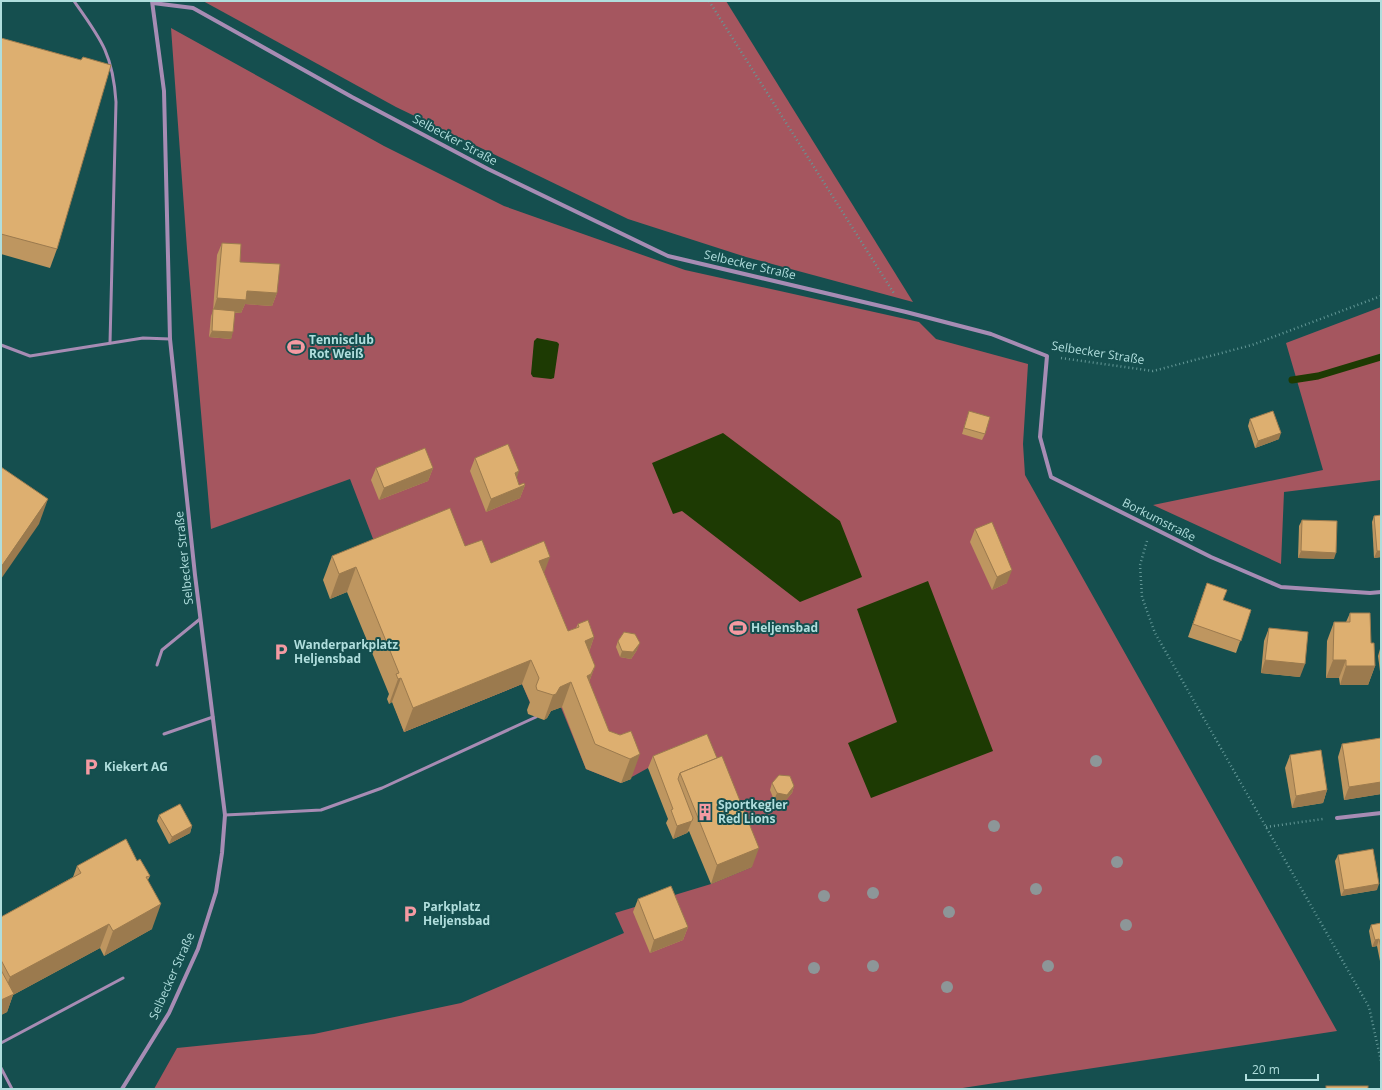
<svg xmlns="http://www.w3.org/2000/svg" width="1382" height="1090" viewBox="0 0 1382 1090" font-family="'Open Sans',sans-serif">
<rect width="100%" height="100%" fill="#154f4f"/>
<g fill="#a5565f">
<path d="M203,1H726L913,302L746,257L628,219L396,107Z"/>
<path d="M171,28L384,146L504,206L685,270L919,322L936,339L1028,364L1023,444L1025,475L1337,1031L956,1089H154L177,1048L314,1034L461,1003L624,933L615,913L711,884L752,867L648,768L621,783L586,769L560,705L536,717L522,684L404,732L343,572L380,557L350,479L211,529L187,249Z"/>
<path d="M1381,307V480L1284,492L1281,564L1153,505L1323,470L1286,343Z"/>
</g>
<g fill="#1d3a03">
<path d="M537,338L557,342L559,344L554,378L551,379L533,377L531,374L534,341Z"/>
<path d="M723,433L840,521L862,577L800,602L682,511L673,514L652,463Z"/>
<path d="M928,581L993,751L871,798L848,743L897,722L857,609Z"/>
</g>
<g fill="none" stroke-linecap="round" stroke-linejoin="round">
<path stroke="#1d3a03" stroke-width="7" d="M1292,380L1318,376L1381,357"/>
<g stroke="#649897" stroke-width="2.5" stroke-dasharray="1 3" stroke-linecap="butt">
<path d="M709,1L895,295"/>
<path d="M1061,358L1153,371L1252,345L1381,296"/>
<path d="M1147,541L1140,565L1142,597L1155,633L1369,1007L1381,1061"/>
<path d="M1266,827L1323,819"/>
</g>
<g stroke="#a78cb4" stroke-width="3">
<path d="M74,1C101,39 113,54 116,102L110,343"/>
<path d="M1,345L30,356L143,338L170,339"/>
<path d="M157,665L162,650L200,619"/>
<path d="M164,734L213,717"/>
<path d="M225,815L321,810L382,788L536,717"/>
<path d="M1,1043L123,978"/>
<path d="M1,1068L12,1089"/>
</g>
<g stroke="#a78cb4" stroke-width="4">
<path d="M153,3L193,8L352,97L488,169L668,256L906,312L991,334L1047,356L1040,437L1051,477L1211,557L1281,587L1370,593L1381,592"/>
<path d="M1337,818L1381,813"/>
<path d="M122,1089L169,1013L198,949L216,892L222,853L225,815L195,575L170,339L164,91L152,1"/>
</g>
</g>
<g fill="#8d9698">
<circle cx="1096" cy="761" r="6"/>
<circle cx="994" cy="826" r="6"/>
<circle cx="1117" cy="862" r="6"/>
<circle cx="1036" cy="889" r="6"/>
<circle cx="873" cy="893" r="6"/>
<circle cx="824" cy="896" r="6"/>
<circle cx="949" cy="912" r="6"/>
<circle cx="1126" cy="925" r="6"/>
<circle cx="873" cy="966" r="6"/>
<circle cx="1048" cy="966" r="6"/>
<circle cx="814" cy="968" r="6"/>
<circle cx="947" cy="987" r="6"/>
</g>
<g fill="#be9660">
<path d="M1,38L81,60L57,249L50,268L1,254Z"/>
<path d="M222,243L240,262L277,293L272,306L245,304L241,313H235L231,339L209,337L211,316L213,311L217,255Z"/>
<path d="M969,411L985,434L982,440L962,434Z"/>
<path d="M1250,419L1279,439L1255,448L1248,426Z"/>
<path d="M475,458L517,478L519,485H525L520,498L486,512L470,471Z"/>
<path d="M376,468H433L428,481L379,500L371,480Z"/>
<path d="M1374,516L1381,557L1374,558L1372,522Z"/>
<path d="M1302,520L1334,559L1298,558L1299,526Z"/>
<path d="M975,529L1007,583L992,590L970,542Z"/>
<path d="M465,546L491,563L544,573L568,631L576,628L578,624L594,637L589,652L595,666L589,682L609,731L620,735L631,731V779L621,783L586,769L562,707L551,711L547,718L544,720L528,714L527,710L530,702L522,684L404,732L392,702L389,704L387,699L389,694L347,592L330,599L323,580L332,556Z"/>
<path d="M1207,583L1223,600L1251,610L1236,653L1188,637Z"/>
<path d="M1350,613L1371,643L1375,666L1368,685H1340L1339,678H1326L1327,641L1334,622H1346Z"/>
<path d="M1269,628L1300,677L1261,673L1264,641Z"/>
<path d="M618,641L637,650L631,659L620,657L616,647Z"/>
<path d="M1380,649H1381V679L1378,656Z"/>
<path d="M707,734L752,867L711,884L689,831L687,833L673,839L666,823L668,819L648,768L653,756Z"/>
<path d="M1381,738V794L1344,800L1338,757L1342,744Z"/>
<path d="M1290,755L1327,790L1323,803L1292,808L1285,768Z"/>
<path d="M772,783L794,786L792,793L785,801L774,800L770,790Z"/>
<path d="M159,815L192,826L190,833L169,844L157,821Z"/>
<path d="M1338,855L1377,890L1341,896L1335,861Z"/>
<path d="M137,861L150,876L148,880L152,929L104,956L100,948L13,995L7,1012L1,1015V917L73,877L77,866Z"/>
<path d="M638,899L688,927L683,940L650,953L633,912Z"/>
<path d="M1381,923V966L1377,946L1372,947L1369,931L1371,925Z"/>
</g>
<g fill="#9b7a4e">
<path d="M247,291L277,293L272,306L245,304L241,313L213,311V309V311L217,298Z"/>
<path d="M212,331L233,332L231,339L209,337Z"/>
<path d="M1281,433L1279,439L1255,448L1258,441Z"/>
<path d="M433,468L428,481L379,500L384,488Z"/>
<path d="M519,471L515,484V473Z"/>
<path d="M525,485L520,498L486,512L491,499Z"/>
<path d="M48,499L39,524L1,579V567Z"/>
<path d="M1301,551L1336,553L1334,559L1298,558Z"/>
<path d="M1377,551H1381V557L1374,558Z"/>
<path d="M550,557L541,581L539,561Z"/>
<path d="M356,567L347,592L330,599L339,574Z"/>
<path d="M1012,570L1007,583L992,590L997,577Z"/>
<path d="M594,637L586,661L585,641Z"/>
<path d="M640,643L637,650L631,659L620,657L622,651Z"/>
<path d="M531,660L522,684L404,732L413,708Z"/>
<path d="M1265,660L1305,664L1300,677L1261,673Z"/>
<path d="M1333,660H1346L1339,678H1326Z"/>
<path d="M595,666L586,690L587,676Z"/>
<path d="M1346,666H1375L1368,685H1340Z"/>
<path d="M401,678L392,702L389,704L398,679Z"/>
<path d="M571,682L562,707L551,711L547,718L544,720L553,695L560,687Z"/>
<path d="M640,754L631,779L621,783L630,759Z"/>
<path d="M1381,782V794L1344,800L1349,787Z"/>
<path d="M794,786L792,793L785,801L774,800L777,793Z"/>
<path d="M1327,790L1323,803L1292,808L1296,796Z"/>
<path d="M693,818L687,833L673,839L677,826Z"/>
<path d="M192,826L190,833L169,844L172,837Z"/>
<path d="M759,848L752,867L711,884L717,865Z"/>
<path d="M1379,884L1377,890L1341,896L1344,890Z"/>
<path d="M161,904L152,929L104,956L113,931Z"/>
<path d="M109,924L100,948L13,995L7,1012L1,1015V1000H2L10,977Z"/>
<path d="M688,927L683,940L650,953L654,940Z"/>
<path d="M1379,939L1377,946L1372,947L1375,940Z"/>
</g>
<g fill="#ddaf70" stroke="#9b7a4e">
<path d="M1,38L81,60L83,57L111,65L57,249L1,234Z"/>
<path d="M222,243L241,244L240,262L280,264L277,293L247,291L246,300L217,298Z"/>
<path d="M213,309L235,311L233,332L212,331Z"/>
<path d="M969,411L990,417L985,434L964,428Z"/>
<path d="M1273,411L1281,433L1258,441L1250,419Z"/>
<path d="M508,444L519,471L515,473L519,485L524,483L525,485L491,499L475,458Z"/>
<path d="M425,448L433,468L384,488L376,468Z"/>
<path d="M1,467L48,499L1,567Z"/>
<path d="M450,508L465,546L482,540L491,563L544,541L550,557L539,561L568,631L579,627L578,624L588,620L594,637L585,641L595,666L591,674L587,676L609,731L620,735L631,731L640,754L630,759L595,744L571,682L560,687L556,694L553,695L537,690L536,686L539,678L531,660L413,708L401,678L398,679L396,674L399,673L356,567L339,574L332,556Z"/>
<path d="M1381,515V551H1377L1374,516Z"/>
<path d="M1302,520L1337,521L1336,553L1301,551Z"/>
<path d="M992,522L1012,570L997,577L975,529Z"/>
<path d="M1207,583L1227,590L1223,600L1251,610L1241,641L1193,624Z"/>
<path d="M1350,613H1370L1371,643H1374L1375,666H1346V660H1333L1334,622H1350Z"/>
<path d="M1269,628L1308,632L1305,664L1265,660Z"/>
<path d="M624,632L635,634L640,643L633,652L622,651L618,641Z"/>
<path d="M707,734L717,758L680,773L678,779L693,818L692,821L677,826L671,810L673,809L653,756Z"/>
<path d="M1381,738V782L1349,787L1342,744Z"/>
<path d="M1321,750L1327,790L1296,796L1290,755Z"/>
<path d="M722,756L759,848L717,865L680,773Z"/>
<path d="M779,775L790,776L794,786L787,795L777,793L772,783Z"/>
<path d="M180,804L192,826L172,837L159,815Z"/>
<path d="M126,839L137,861L140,859L150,876L146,877L161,904L113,931L109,924L10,977L1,960V917L81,873L77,866Z"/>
<path d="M1373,849L1379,884L1344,890L1338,855Z"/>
<path d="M671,886L688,927L654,940L638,899Z"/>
<path d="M1381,923V948L1379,939L1375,940L1371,925Z"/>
<path d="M1,970L14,994L1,1000Z"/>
<rect x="1326" y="1086" width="42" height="3"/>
</g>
<defs>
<g id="stadium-bare" transform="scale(1.38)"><path d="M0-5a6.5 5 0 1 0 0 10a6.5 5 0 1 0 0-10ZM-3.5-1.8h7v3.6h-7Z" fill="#f49aa2" stroke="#154f4f" stroke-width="2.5" paint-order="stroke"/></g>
<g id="parking-bare" transform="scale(1.38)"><path d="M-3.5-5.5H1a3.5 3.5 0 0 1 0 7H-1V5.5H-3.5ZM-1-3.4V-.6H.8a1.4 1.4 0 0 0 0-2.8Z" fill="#f49aa2" stroke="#154f4f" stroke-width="2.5" paint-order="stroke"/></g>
<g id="building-bare" transform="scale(1.38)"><path d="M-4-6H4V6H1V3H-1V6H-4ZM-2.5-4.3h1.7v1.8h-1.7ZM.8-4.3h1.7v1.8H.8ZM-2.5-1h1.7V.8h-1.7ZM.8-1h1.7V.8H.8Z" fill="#f49aa2" stroke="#154f4f" stroke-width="2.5" paint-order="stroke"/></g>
</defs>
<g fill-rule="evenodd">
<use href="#stadium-bare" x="296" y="347"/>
<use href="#stadium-bare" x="738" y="628"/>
<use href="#parking-bare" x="281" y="652"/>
<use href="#parking-bare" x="91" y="767"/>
<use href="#building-bare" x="705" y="812"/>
<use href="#parking-bare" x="410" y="914"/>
</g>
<g text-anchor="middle" stroke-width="4" stroke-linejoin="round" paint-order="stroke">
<g font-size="12" fill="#b0dedd" stroke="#154f4f">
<text transform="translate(455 140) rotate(28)" y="4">Selbecker Straße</text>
<text transform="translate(750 265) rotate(13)" y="4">Selbecker Straße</text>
<text transform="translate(1098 353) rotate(9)" y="4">Selbecker Straße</text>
<text transform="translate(1159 520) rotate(27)" y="4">Borkumstraße</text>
<text transform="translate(184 558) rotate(-96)" y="4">Selbecker Straße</text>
<text transform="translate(172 976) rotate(-66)" y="4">Selbecker Straße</text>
</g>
<g font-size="12" font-weight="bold" fill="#b0dedd" stroke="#154f4f" text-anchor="start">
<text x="309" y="344">Tennisclub<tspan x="309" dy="14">Rot Weiß</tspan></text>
<text x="751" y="632">Heljensbad</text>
<text x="294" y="649">Wanderparkplatz<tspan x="294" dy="14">Heljensbad</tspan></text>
<text x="104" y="771">Kiekert AG</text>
<text x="718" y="809">Sportkegler<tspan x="718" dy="14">Red Lions</tspan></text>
<text x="423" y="911">Parkplatz<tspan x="423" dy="14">Heljensbad</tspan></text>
</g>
</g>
<rect width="1382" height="1090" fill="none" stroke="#b0dedd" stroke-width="4"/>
<path d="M1246 1074v6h72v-6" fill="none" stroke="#b0dedd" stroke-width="2"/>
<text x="1252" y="1074" font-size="12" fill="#b0dedd" stroke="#154f4f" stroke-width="3" paint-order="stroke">20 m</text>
</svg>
